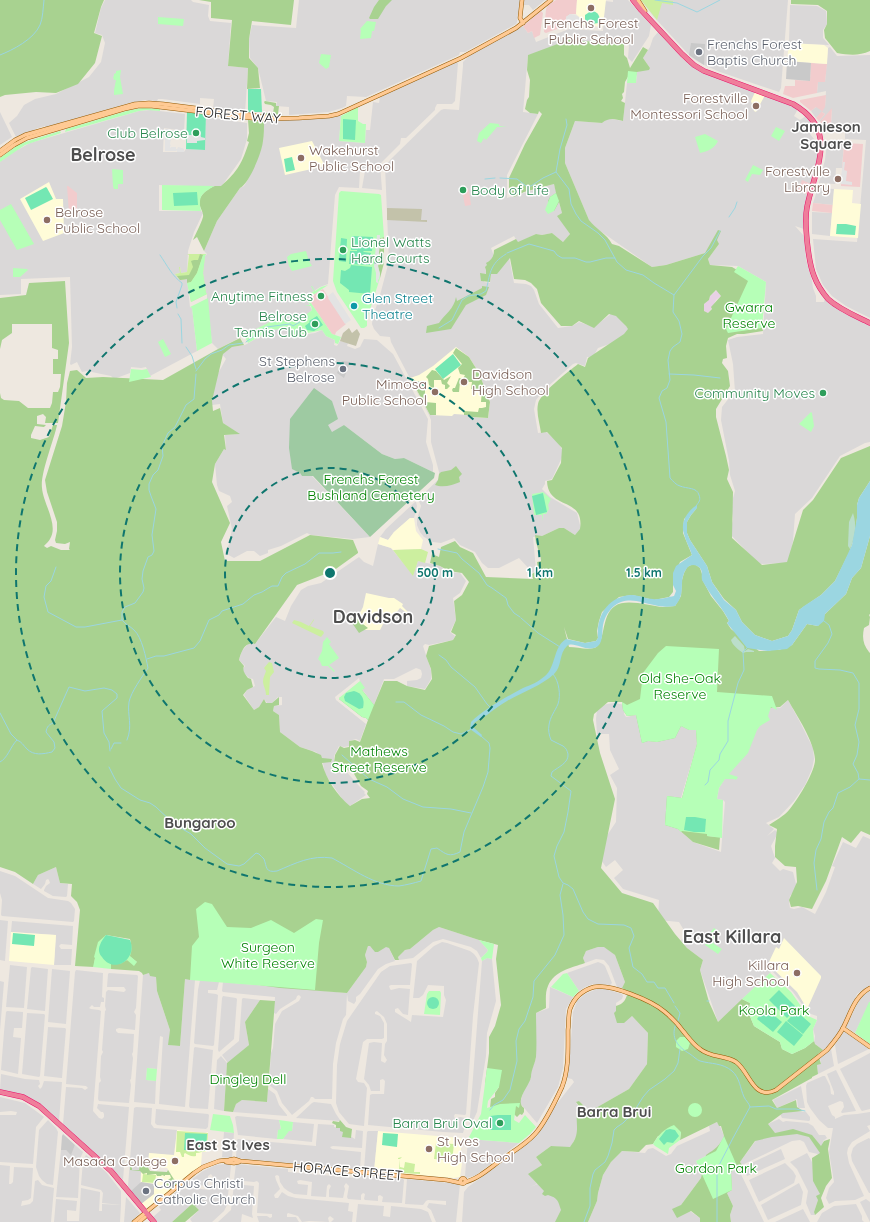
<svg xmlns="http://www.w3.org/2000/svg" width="870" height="1222" viewBox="0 0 870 1222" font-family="Quicksand,sans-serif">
<rect width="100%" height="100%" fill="#eee8e0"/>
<g fill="#dad8d8">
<path d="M105,0H191L193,2L209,5L208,16L210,21L231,23L228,66L248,68L245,113L213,109L214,99L200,98V104L162,99H158L157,101L145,100L129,103L45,128V126L35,129V130L17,137H16L9,123L17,116L24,105L35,99L56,94L89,77L101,62L105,43L102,35L95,33L101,8Z"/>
<path d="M299,0H520L517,22L516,24L465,52H460L459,55L366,97L347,96L346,106L342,108L329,112L289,115V107L276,106L277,102L266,101L258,68L250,58L249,39L252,25L296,28Z"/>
<path d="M524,0H545L533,10L529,5H523Z"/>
<path d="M613,0H628L651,25L649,36L632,62L628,58L629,45L583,41L528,55L523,112L538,114L507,175V198L554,184L562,213L558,216L570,234L563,242L552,233L542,235L536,234L518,243L514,236L491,248L495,259L487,267L484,282L490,283L491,274L509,257L514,283L526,284L531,286L534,290L539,304L558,328L572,326L579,322L594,327L612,313L616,314L631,332L627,338L598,348L593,357H587L585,366L576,363L573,364L544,390L536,400L534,409L538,433L546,432L558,442L564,453L552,479L545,481V484L542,489L550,497L577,513L581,529L575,535L564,528H559L542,536L533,537L536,570L533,573L519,558L499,568H488L482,563L475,552L460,545L454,538L441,543L433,542L424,537L420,532L417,525V519L421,506L418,499L439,479V472L431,442V420L429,415L391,342L390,337L380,336L374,329L372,324L373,315L375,311V310L379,299L389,261L385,166L391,159L441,110L444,109L459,110L463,66V62L469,56L523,26L528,33L532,31L536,42L569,29L603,31L605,1L613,2Z"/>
<path d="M641,0H788L781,88L779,92L720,72L704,65L697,61L691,57L654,17Z"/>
<path d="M790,5L817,6L826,11L827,24L823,30V38L829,45L789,43Z"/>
<path d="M658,32L683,59L700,71L791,105L798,109L794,116L800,120L806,116L811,122L815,131L810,134L818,144V158L811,184L798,190L808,195L805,207L804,229L795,226L804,236L806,259L812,281L813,288L816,296V302H824L825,298L842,312L870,326V442L865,443L840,456L812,498L795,514L793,541L789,563L759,564L730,534L733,519L731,505L735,491L730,475L729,461L721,420L722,407L733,393L735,392L733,364L728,340L737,337L763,334L766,282L738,266L710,265L708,259L719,244L705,253L666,265L652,267L593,226L589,220L565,163V148L575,121L602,123L606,119H612L623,121L627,83H636L637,72L650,68L643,58L650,47L653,38Z"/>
<path d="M830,47L837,56L870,55V318L846,306L832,296L823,285L816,269L813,239L857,242L866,140L845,139V125L831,124L832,109L820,122L819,121L825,114L822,112L816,118L811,111L816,107H825L826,91L817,93L818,82H825L828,48Z"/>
<path d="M457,62L458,63L455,101L452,104H437L435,108V110L406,138H401L400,144L380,164L382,190L362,188L365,171L363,169H361L360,171L359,188L339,187L335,195L328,284L320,287L308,295L307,300L312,310L304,317L294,321L285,322L280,315L270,322L218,349L212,343L207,300V294L206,293L203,273L205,256L207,254L204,251L217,221L240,188L244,186L250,176L263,142L264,122L301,119L307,120L308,119L341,116L339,141L365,143L366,130H370L373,102L379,103L380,97Z"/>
<path d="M151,110L185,114L184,131L164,128L163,152H184L186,149L205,150L206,117L247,123V139L241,159L221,187L159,185V211H201L203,213L194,232L188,251L187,272L181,273L180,267V273L175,274L187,279L190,307L192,308L197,351L150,376L146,367L141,368L131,367L130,373L114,379L111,376L87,371L82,372L77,362L71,365L70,364L72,347L70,277L21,279V294L0,295V162L12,153L30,143L129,114L139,111Z"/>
<path d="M0,112L12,137L0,145Z"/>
<path d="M827,142L844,143L842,168H836L835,184L819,183L825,160Z"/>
<path d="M818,188L834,189L833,205L813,203Z"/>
<path d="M812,212L832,213L830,236L812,234Z"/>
<path d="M289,328L294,336L315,333L322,330L326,336L335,340L334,345L337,346L340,341L348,343L347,346L355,349L360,347L364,339L377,340L393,354L428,419L426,442L433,465V472L404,458L395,459L382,454L344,425L332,433L327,425L332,401L300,473L302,476H312L370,537L353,539L311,535L307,533L281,546L268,550V553L260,556L254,551H247L234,558L225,553L229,544L232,529L227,506L232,502L230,496L219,491L217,485L215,464L224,449H226L225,435L239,434L223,423L220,404L212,405V401L216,377L226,359L222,354L232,347L245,345L271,330Z"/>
<path d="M415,502H416L417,506L414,518H410L394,532L388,540L380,537L386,529Z"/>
<path d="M378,544L391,548L413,575L418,561L440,566L449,572L460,573L466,581L460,593L453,598L456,620L450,632L455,636L453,640L429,645L425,644L423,646L431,670V679L425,689L407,686V681L417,680L421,678L422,674L421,670L419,669L416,668L394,679H384L374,705L362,689L359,678L335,697L336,700L366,724L360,741L356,739L349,741V746L344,747L339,746L334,756V763H342L344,769L360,787L365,792L364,793L366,795L350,806L343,800L325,774L322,758L316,752L300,747L280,732L279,715L273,711L274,706L282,705V697H278L272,703H267L264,699L259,707L254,710L244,695L247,690L255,686L253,679L249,678L244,673L243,669L245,666L239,660L242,651L248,644L252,643L255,644L276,617L285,621L291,606L301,590L308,586L321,583L359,557L364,562L373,566Z"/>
<path d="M788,700L801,724L813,748L814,759L812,769L805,785L794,801L779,817L766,823L774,829L767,836L775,830L778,833L771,846L775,858L772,863L780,871L783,869L793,872L797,888L790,896L789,902L790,908L794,909L802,907L815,914L826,892L835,867L832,866L843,842L856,848L863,836L870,839V985L857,994L847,1016L843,1028L829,1046L823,1050L814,1043L815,1036L813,1029L817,1020V1016L811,1014L810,1015L793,992L772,971L718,1022L700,970L703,960L687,948L681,940L688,934V933L685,932L679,922L658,920L659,900L623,889L614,878L623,870L615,860L606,867L601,860L602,843L616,822L617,788L610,775L619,769L610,750L609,734H597L596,719L597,710L601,706L607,704L615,703L625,705L624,714L626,717L636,715L648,741L657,742L681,726L689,730H696L697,744L681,798L667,796L678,829L693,842L721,852L725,802L723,800L717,799L719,788L769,708H780Z"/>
<path d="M56,867L60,883L68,884L67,896L66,897L53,896L44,891V890L46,886L50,883L49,880L48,879L46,880L45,884L41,889L33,884L38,875Z"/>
<path d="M0,871L15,876L48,898L68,901L71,903L75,909L74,921L73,922L2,916L1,915L2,900L0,893Z"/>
<path d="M0,920L8,921L5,961L0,960Z"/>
<path d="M12,921L73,926L72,945L61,944L59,946L61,949H72L71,965H54L56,935L11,932Z"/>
<path d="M439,927L479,940L488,950L487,952L481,958L477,951L471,947L443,939L433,942L413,958L399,960L398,957L405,950L410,949L433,930Z"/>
<path d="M442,942L447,943L470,951L474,954L477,958L479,963L473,1016L466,1114L465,1115L455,1114L454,1116L455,1119L460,1117L465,1118V1126L463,1133L443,1132L368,1125L370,1095L372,1094H384L385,1081L383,1079L380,1080V1091H371L369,1085L364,1079L369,1043L374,1042L382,1043L381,1061L385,1063L387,1060L384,1055L385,1044L387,1041V1024L384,1017L377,1011L375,1012V1014L380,1016L384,1023V1038L382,1039H367L363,1042L356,1079L358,1082L364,1083L367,1088L364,1126L349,1124L339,1112L336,1103L337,1065L340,1044L347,1021L381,972L390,966L411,963L412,964L410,985H391L389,986L390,989L391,990L399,988L410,989L408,1015L403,1014L398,1008L395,1009V1012L411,1022L412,1015L443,1017L446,1000L444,995V986L428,985L423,995L419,998H413L417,961L434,946Z"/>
<path d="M368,946H370L378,952L386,946L389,948L395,961L386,964L378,969L360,994L356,997V1001L354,1004L348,1001L347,994L346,1015L343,1019L336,1043L333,1064L332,1099H315L313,1097H311L309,1101L292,1115L282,1103L277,1091L269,1085L271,1053L273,1048L275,1024L282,1011L299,1001L301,997L299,995L297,996L296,999L280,1009L276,1014L274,1013L275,997L223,992L222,991L223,982L347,993L366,967L367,962L365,955Z"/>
<path d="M604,946L615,955L625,982L622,988L617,987L609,966L604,960L596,959L585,963L583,958L586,951L598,947Z"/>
<path d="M487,958L492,959L496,1001L487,1033L486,1056L477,1112L469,1129L482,961Z"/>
<path d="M598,962L603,964L605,966L612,983L610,985L602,984H593L585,987L579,991L567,973Z"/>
<path d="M10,965L27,967L24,1008L6,1007Z"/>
<path d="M32,967L48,969L45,1011L27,1009L31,968Z"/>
<path d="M52,969L70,971L66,1024L48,1022Z"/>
<path d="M76,970L103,973L102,997L104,998V1002H101L100,1007H94L92,1005L89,1008L91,1009L99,1010L101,1011L93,1111L99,1118L102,1119L104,1117V1114L103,1112H101L97,1108L98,1104L129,1107L123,1180L63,1124L66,1087L82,1088L85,1090L88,1088L86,1086L66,1084L75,972Z"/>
<path d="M109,973L137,975L138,976L136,1008L134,1012L136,1015L135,1030L119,1028L116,1029V1031L118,1033L134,1034L133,1052L132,1054L133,1058L131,1079L130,1080L131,1085L129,1103L99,1101L98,1099L99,1083L101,1081L100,1077L101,1056L103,1052L102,1050L105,1011L106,1010L105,1006L106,992L108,990L124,992L126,990L124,987H107L108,974Z"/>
<path d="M149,973L156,976L157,991L170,1030L169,1045L180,1046L185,979L195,980L185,1107L159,1104L163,1037L160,1036L157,1069L147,1068L146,1080L156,1081L155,1104L134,1102L143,975Z"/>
<path d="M200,980L219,982L217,990H208V993L216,994L218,995L214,1045L213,1046L195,1044L194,1043L198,990Z"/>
<path d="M0,981L4,982L0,1031Z"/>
<path d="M550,987L573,997L566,1009L563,1068L558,1087L537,1123L520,1103L524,1090L531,1078L530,1075L536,1058V1013L549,1008Z"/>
<path d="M597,989H605L622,994L623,996L622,999L616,1003L617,1023L622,1022L632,1016L648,1033L647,1064L629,1089L594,1109H587L579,1101L576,1103L579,1106L576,1113L578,1124L577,1135L570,1148L551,1146L536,1157L542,1165L529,1174L537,1184L530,1187L538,1184L544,1190L570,1188L559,1222H462L464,1192L468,1187L517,1152L537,1136L552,1110L574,1082L572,1079L567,1078L569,1068L573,1012L577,1001L585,994Z"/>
<path d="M870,991V1002L855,1033L846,1027L859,1000L863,995Z"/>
<path d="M223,996L236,998L237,999L234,1039L219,1052L218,1050L222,998Z"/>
<path d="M243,998L260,1000L245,1022L249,1045L228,1063L222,1055L239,1041L242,999Z"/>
<path d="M7,1011L23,1012V1014L22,1028H14L13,1037L21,1038L18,1074L1,1070L4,1032L6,1012Z"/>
<path d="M27,1013L44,1014L45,1015L40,1076L39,1077L22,1074Z"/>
<path d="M48,1027L65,1028L66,1029L62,1078H61L44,1076Z"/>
<path d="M844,1031L869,1049L838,1064L835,1045Z"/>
<path d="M195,1047L213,1050L208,1109L190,1108L189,1106L194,1048Z"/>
<path d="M831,1049L834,1066L818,1074L817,1065L821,1064L820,1058Z"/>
<path d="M870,1053V1109L862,1111L861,1110L840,1069Z"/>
<path d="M221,1056L227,1063L224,1111L214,1109L217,1060Z"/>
<path d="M836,1070L856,1111L842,1113L841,1112L844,1107L843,1102L840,1101L828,1106L832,1115L835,1117V1119L844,1115L857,1114L870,1112V1125L867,1126L870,1131L852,1142L848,1148L847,1153L849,1163L864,1196L855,1200L835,1201L829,1204L826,1198L829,1188L834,1182L829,1152L833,1128H828L819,1120L810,1108L807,1102L806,1086L807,1083L823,1076H825L830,1086L831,1094L834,1095V1092L827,1074Z"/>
<path d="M1,1074L25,1079L39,1080L40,1084L38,1086L40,1089L42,1087L44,1081L62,1082L59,1121L34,1100L24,1096L0,1090Z"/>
<path d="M801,1086L805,1108H798L797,1099L777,1108L773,1100Z"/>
<path d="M268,1089L275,1094L279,1105L287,1115V1116L233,1112L236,1104L242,1100L267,1102Z"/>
<path d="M0,1097L25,1103L44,1117L36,1127L33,1164L0,1162V1115H16L17,1112L11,1111L0,1112Z"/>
<path d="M314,1102L331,1104L336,1114L340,1120V1121L296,1118L312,1103Z"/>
<path d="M136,1107L152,1108L151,1124L154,1128L177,1130L175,1156L149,1153L147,1172H141L140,1184L131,1191L128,1186L134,1108Z"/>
<path d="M156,1109L208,1114L209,1115L208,1127L206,1129L157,1125L155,1123Z"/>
<path d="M778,1110L806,1112L810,1117V1120L809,1121L782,1118Z"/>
<path d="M237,1116L279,1120L281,1130H278L277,1139L238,1135L235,1117Z"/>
<path d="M779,1119L783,1122L786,1121L808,1123L813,1126L819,1135H825L827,1138L823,1141L822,1155L809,1152L804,1142L800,1140L792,1141L742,1165L740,1162L768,1124Z"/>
<path d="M48,1120L56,1128L58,1132L53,1185L47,1184L42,1180L39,1176L36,1167L39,1130Z"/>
<path d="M293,1122L314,1124L312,1142L283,1139L289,1130L292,1131Z"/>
<path d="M717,1122L720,1126L724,1136L722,1142L717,1148L707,1155L706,1156L696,1161L702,1174L701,1178L681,1205L700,1218V1222H588L597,1201L598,1193L603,1175L611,1162L622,1151L645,1153L648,1149L653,1148L666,1156L671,1154L677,1146L710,1131L709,1126Z"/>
<path d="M318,1124L334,1125V1127L340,1128L343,1132L355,1139L356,1130L363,1131L362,1148L333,1146L330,1147L332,1149L361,1152L360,1170L236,1158L237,1140L238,1139L316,1146V1143Z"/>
<path d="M368,1131H378L374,1171H365L364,1169L367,1132Z"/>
<path d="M224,1132L234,1133L232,1158H230L222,1157Z"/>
<path d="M869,1138L870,1139V1193H869L852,1161L851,1155L853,1148L857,1144Z"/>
<path d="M468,1139L519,1143L476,1175L467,1178L465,1176Z"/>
<path d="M75,1145L83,1152L80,1159L78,1198L56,1197L61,1150H66L71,1154Z"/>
<path d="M781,1149L785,1159L747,1176L743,1167Z"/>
<path d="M807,1153L812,1162L820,1194L814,1212L815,1215H811L806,1203L808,1191L797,1169L790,1162Z"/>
<path d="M86,1155L106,1172L121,1191V1205L102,1203L103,1193L101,1190L81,1185L83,1161Z"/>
<path d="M785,1163L793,1171L796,1176L794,1183L759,1202L749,1180Z"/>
<path d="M226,1164H229L231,1165L227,1205L224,1211L212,1222H192L190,1219L199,1210L195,1206L198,1202L202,1201L188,1197L193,1203L172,1222H157L153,1217L161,1210L159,1207L182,1187L185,1189L195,1188L208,1190L211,1189L213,1177L211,1174L208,1176V1186L186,1184L203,1171L216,1165Z"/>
<path d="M236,1164L288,1169V1172L356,1178V1175L403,1179L404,1180L402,1203H401L382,1202L383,1197L380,1195L378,1196V1201L365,1200L364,1199L365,1194L363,1193L361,1195V1200L348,1199L347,1197L349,1186L346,1183L344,1186L345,1189L343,1198L329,1197V1190L331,1186L329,1184L327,1186L326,1197L311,1196L312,1182L300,1180L297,1181L298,1184L308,1185L307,1195L294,1194L288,1191L284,1188L280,1182L279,1176L277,1175L275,1176L276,1180L280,1189L274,1195L275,1198H278L282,1192L288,1196L296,1198L349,1203L348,1211L353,1212L352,1222H331L334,1219L330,1216L328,1218L329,1222L309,1221L302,1222L298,1216L288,1213L287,1214V1217H296L299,1222H259L257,1216H267L270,1218L272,1217V1214L257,1213L259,1183L257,1181L254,1182L234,1180Z"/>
<path d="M0,1165L10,1166L9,1184H11L13,1182L14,1167L33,1168L31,1198L28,1200L22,1201L21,1206L30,1204L33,1201L35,1181L38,1180L42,1185L54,1188L51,1222H0Z"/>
<path d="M737,1166L764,1222H731L730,1215L733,1206L727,1193L732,1190L731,1172Z"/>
<path d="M407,1179L460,1184L456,1222H436L431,1210L427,1207L429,1203L446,1205V1201L428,1200L426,1201L423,1205L405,1204Z"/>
<path d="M799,1183L803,1192L801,1205L768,1220L761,1205Z"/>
<path d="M234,1184L254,1186L252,1214L253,1218L242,1214L241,1222H243H218L231,1210Z"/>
<path d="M81,1188L100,1192V1194L99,1211H102V1204L121,1205L120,1222H54L56,1199L77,1201L76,1211L67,1210V1221H79Z"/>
<path d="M126,1197L140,1213L131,1222H124Z"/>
<path d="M866,1199L870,1202V1222L860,1202Z"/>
<path d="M358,1204L384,1206L383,1216L390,1217L391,1206L421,1209L428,1212L432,1222H356Z"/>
<path d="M856,1204L862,1216V1220L864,1222H817L822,1213L834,1206Z"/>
<path d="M803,1209L810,1222H775Z"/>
</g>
<g fill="#f2cccd">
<path d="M556,0H577L576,14H570L566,17V25L565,26L546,33L544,32L546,9L548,5Z"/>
<path d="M541,11L543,13L540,35L534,38L532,31L528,33L523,26Z"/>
<path d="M811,63L827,64L825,82H818L817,93L793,98L783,94L785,86H795V80L810,81Z"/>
<path d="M826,95L825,107L822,112L825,114L819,121L816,118L822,111L816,107L811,111L800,102V100Z"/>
<path d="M832,108L831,124H825L824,126L820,122Z"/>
<path d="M844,143L863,144L860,187L841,186Z"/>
<path d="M802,180L811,184L808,195L798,190Z"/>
<path d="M67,186H68L77,193V212L69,213Z"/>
<path d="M463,186H465L469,190L471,205L465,206L462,191Z"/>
<path d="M813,203L833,205L832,213L812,211Z"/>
<path d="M323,289L346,324L336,332L335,335L332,334L309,300L310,297Z"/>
</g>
<path fill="#e8d1e5" d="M717,290L721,296L716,300L712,308L708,313L704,311V304L709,300L710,296Z"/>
<g fill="#fffcd8">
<path d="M577,0H606L603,25L602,27L583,25L582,24L580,18L576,14Z"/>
<path d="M789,43L824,45L828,48L827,64L787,61Z"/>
<path d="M755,92L765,95L756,112L754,111L751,101Z"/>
<path d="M312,141L325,166L285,175L279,148Z"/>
<path d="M49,182L56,199H63L64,233L43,241L20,199Z"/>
<path d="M834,189L853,190L852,203L861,204L858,238L830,236Z"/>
<path d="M456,347L469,357L479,373L490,402L488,418L472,417L469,415L454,414L452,416L430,415L410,378L419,375L433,366Z"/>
<path d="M410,518H414L416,531L423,540L421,549L393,550L391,548L378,544L380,537L388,540L394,532Z"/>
<path d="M366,593L389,598H394L403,604L402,606L408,612L407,613L400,608L396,613L387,616L380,630H363L360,632L351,619L361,611L363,607Z"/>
<path d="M11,932L56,935L54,965L9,961Z"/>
<path d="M784,938L821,976V978L808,1007H806L797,992L768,964L776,947L779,949Z"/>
<path d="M177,1130L205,1133L208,1132L207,1152H202L201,1166L152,1204L145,1209L141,1204L153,1194L154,1184L141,1182V1172L171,1174L167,1168L148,1166L149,1153L174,1155Z"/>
<path d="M378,1131L461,1138L462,1139L460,1159L462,1163L460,1177L454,1178L374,1171Z"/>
</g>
<g fill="#c9c9c9">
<path d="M691,43L705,44L704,65L689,55Z"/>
<path d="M787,61L811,63L810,81L786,79Z"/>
<path d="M342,361L350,362L344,378L337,373Z"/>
<path d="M63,1134L75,1145L71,1155L66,1150H61L62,1136Z"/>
<path d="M141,1182L154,1184V1194L141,1204L131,1191Z"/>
</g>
<g fill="#c3c2aa">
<path d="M387,208L422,209L421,220H427V222L387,220Z"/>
<path d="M349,328L352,333L357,329L360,334L356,346L340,341L343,333Z"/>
</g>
<g fill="#ccef9f">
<path d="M641,0H666L673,1V5L662,3L657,20Z"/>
<path d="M187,254H206L205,256L203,273L206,293L207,294L191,302L187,279L180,280L175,274L180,273L179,267H180L181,273L187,272L189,255Z"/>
<path d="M421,549L428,552L425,563L418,561L413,576L393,550Z"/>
<path d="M314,619V620L310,626L323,631L324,633L321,637L292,623L294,620L301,622L309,626Z"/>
<path d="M269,662L272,663L274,672L270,677L269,695H266C266,689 263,686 263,681C263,678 265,674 266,671L264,668Z"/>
<path d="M177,1131L208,1133L207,1151C203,1151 200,1153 196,1153V1156C191,1157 189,1155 185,1153L184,1154V1157H182L180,1152H176Z"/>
<path d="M436,1143L454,1144L452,1161L434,1159Z"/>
<path d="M402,1157L400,1159V1167L404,1168L405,1162L415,1164L414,1172H420V1174L402,1173V1170H399L400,1159H398V1158Z"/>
<path d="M143,1174L156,1175L155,1183L142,1182Z"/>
</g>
<g fill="#a8d290" fill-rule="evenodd">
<path d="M0,0H104L101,7L94,33L102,36L95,63L78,84L56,93L36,92L5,95L0,97Z"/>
<path d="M199,0H294L291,25L252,21L249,39V58L258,68L260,88L247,89L248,68L228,66L232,20L211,18V2Z"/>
<path d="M379,0H392L386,6L378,19H370L369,18L374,7Z"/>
<path d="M791,0H870V51C859,56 849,55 837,53L825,38L824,30L827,24V11L818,5L791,4Z"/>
<path d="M571,39L583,41L624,44V55L627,58L630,68L643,47L648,50L643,58L650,68L649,70L637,72L636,76L630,73L625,82L624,92L622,94L623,98L621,101L625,103L623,121C615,119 609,117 602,123L575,121L565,148V163L589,220C596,229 607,234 612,244L619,246L652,267L666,265L705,253L718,230L721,231L717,240L719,244L708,259L710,265L732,267L756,281L761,323L763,331L744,334H737L728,338L726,346L727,358L723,359L722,363L728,371L730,386L716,409V417L726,456L729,470L727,479L733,492L732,538L762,565L787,562L803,510L813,500L841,458L870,446V481L859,498L857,505V518L855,535L849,553L835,581L821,595L799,610L792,630L788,636L772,641L755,635L742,622L736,610L724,599L712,582L707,566L690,540L687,533V522L691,515L697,508L684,519L683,533L692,555L680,562L673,578V592L669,597L654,600L632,595L619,597L602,612L599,621L597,631L598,638L596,641L585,643L568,639L564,627L569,647C577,647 586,650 594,648C606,645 600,616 615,606C626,598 650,606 663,607C667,607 671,606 675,606L681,596L682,580L684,573L687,567L691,565H696L700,568L702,574V579L711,596L723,611L729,621L727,623L731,629L759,651H768L775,649L779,650L792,645L807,624L818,626L825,614L846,594L852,578L861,568L870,536V614L869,615L870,617L869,625L864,628C862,638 863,644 869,652L870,653V835L861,831L851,843L842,837L826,881L812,909L798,906L791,907L789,900L797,882L796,867L785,866L775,857V846L777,829L769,825C776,820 784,816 789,810C797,801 816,770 815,759C814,741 797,716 788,700L780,707L769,708L718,785L707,836L720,837L719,850L693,842L678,829L665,825L667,796L682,798L697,744L696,730H689L681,726L675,738L657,742L648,741L642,743L636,715L627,716L623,710L622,702H608L594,714L593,720L600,753L615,799L601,868L622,893L653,903L675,934L687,948L703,960L700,970L709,1002L718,1022L742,999L750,1003L749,1014L754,1026L780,1042L782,1049L792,1054L805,1048L814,1041L815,1044L823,1050L818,1054L821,1064L817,1065L818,1074L812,1077V1078L772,1100L777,1108L796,1100L797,1107L803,1111L783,1113L768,1124L775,1133L793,1129L812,1135L821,1146L824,1141L830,1139L828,1149L832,1178L826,1186L821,1198L824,1207L815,1215L814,1212L818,1200L816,1196L820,1194L813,1181L812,1158L820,1153L809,1137L797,1134L772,1137L755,1141L740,1162L742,1165L737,1166L731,1172L732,1190L727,1193L733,1206L730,1215L731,1222H700V1218L691,1211L677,1218L672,1209L681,1205L701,1178L706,1155C715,1149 720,1146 724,1136L721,1126H719L717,1122L680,1140L681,1132L658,1136L653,1144L646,1145L639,1152L622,1151L611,1162L603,1175L598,1193L597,1201L588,1222H555L561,1210C558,1201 558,1198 548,1195L545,1196L542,1194L544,1191L528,1174L542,1165L536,1157L551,1146L570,1147C572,1144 575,1140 576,1136C579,1125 574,1117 579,1106L576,1102L579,1101L587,1109H594L629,1089L647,1064L648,1033L632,1016L624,1023H617L614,1013L616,1011V1006C624,1004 626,999 628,992L622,988L625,982L615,955L604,947H598L586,951L583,958L585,963C571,968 554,971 548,986C545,992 546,1001 546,1008L536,1013C536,1028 537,1042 536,1057C535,1064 531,1070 531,1077C530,1085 514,1101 524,1108V1112L522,1115L520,1114L517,1117L514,1114L490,1108L491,1099L495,1097V1093L499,1087L485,1084L489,1053V1037L495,1026L501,1005L496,959L498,945L479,940L439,927L433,930L410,949L405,950L398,957L399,960H395L389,948L386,947L378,952H375L370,946H368L365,955L367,962L366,967L347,993L280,988L206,977L190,980L185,979L180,1046L168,1045L170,1030L157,991L156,977L150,976L149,973L143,975L142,973L139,971L111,969V964L127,960L137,962L129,956L131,944L130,939L106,935L95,958L94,967L75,966L80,910L77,902L71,896L72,884L60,883L56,867L38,875L33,884L15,872L0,867V393L1,398L4,400L19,401L28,408H50L52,403L53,392H58L60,387L61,374H53V359H58V350L52,348V324H12V333L2,340L0,349V298L26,295L29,283L65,281L69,343L58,423H45L46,417L43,414L37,416V424L46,425L44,427L35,426L31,435V438L40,440L49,437L53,425H57C54,440 40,474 42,488C43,503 59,525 50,539C49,541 46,544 44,546L47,548L51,546L61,550H70L69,549L70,542L65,544L56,543L55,540L57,531V522L47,492L45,480L62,426L66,402L67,383L70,371L77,370L86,378L103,377L163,380L218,349L240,338L244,345L232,347L223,354L212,401L213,411L220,408L223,423L240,434L224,435L226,450L224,449L215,464L212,482L230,523L221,542L225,561H260L310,535L353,540L358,552V553L333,571L297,585L255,644C245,641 241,652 239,660L244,666C242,671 245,674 248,678L251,679L253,687L247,690L243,695L254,710L259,707L264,699L266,703H272L279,697V705L274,706L273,711L279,715L280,732L300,747L312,751L321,755L322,758L332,759L331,762L322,763C326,779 337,795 350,806L362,799L370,798L367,794L368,791L361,786L353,772L344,769L342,762L334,763L335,755L340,746L344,748L349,747V741L355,740L360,742L368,720L366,718L362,717L339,699V698L362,690L374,705L384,681H397L407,686L425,690L432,679L431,669L426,656L429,646L453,640L456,635L451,632L456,620L454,601L462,595L469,582L462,573L449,571L440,566L430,563L432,554L439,557L441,547L455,541L460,547L473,553L486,577L533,579L532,574L538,570L537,562L541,561C541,555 538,551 537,545L536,543L535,535L542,536L559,528H564L575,535L580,529C585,496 548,511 547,481L552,480L561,463L562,448L547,432L541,433C540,424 536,413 538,404C540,393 568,372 578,364L585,367L588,358L624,334L628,329L626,326L616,316L609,314L594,328L579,321L572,326H561L541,303L537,289L531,283L525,280L514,279L510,258L497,274H491L490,282L481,281L480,273L486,274V270L485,267L487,265L486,263C492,260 494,256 494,250L516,239L518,242L536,234L542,235L552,233L563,242L570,234L557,216L562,213L559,202L554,211L548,201L550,197L556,193L554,184L524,192L514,197L509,193V178L525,144L542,114L539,111L538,114L530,113L525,109L527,100L529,97L530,80L527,70L528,55ZM716,290L721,296L711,307L712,309L708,313L704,311V304L709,300L710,296Z"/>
<path d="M265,101L276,103V106H279L278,114L283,115L274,116L265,115V113H273L274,107L271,105L265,104L264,102Z"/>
<path d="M248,120L264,122C264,128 264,135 263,141C262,152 249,184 240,188L217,221L204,251L197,237L193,240C196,233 201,224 203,217C204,212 199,207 199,201C200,195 208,188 215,186C217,186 219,186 221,186C238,171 242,163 249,142L247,141L249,133Z"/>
<path d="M384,237V263L380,278V274L378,268L380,238Z"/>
<path d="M200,254L203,255L197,273L191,282L187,283V279L180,280L177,276L189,275L193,267L191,261L194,260H198Z"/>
<path d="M482,286L489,287L486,295L466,305L451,329L426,333L427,326L439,323C445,314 454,309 456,297L457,301L482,288Z"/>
<path d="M456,348L469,357L479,373L490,402L488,418L472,417L469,415H464V411L478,412L479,408H482L486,407V402H481L482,389H471L472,382H460L459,392H453L452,390L453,388H455L459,378L463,379L465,375L460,374L458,368L462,364L453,353Z"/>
<path d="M432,370L436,371L444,380L451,376L447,383L450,386L447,389H445V385L442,384L441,380H434V388L431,387L429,385L428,379L426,377Z"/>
<path d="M414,380L421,383V387L425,388V402L436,403V415H430L412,381Z"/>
<path d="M456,466L462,474L459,477L460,482C453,485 443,488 435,485L438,480L439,474L441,472L451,470Z"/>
<path d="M356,617L359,621L368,628L359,633L350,620Z"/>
<path d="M260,1000L275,1001L267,1102L242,1100L236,1104L233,1112L224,1111L227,1063L249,1045L245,1022Z"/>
<path d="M340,1120L346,1127L352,1129L351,1138L342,1137L343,1132L340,1131V1128H336V1125L332,1123L333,1121L339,1122Z"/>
<path d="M130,1164H134L132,1167V1170H139L140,1165L146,1164L150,1171L167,1172L168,1170L177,1184L171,1190L167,1188L166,1181L171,1178L170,1175H165V1176L162,1175L161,1176H157L156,1174L147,1175V1173L143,1174L140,1171L130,1170Z"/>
<path d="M188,1197L203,1198L202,1200L198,1202L197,1204L195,1206L199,1210L185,1222H172L193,1203Z"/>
</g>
<g fill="#bbdecb">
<path d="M853,513C857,525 855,537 850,549L848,546L849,522Z"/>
<path d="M735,636L744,646L745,651L748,649L754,651V652H746L743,653C739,650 732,645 731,640Z"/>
</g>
<path fill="#9ecaa2" d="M314,388L332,401L338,419L328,425L332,432L344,425L382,454L395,459L404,458L435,473L434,478L370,537L313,476H302L300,473L292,469L289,448L290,419Z"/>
<g fill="#b6ffb7">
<path d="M158,17L184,19L183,26L158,24Z"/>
<path d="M367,21L376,22L374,31H372L371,38L360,39L361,30L360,29Z"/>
<path d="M321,54L331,55L329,67L326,69L319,63Z"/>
<path d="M121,70L120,77L123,94L114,95V90L116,80H114L113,77L114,76V74L116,73V71Z"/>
<path d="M628,71L637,72L636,83H627Z"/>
<path d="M358,107V121L363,124H366L365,143L339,141L341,116Z"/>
<path d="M143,108L160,109V111L147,110L139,111L65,132L66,129L130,110Z"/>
<path d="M490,123L499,124V126L507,127H497L486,140L484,138L481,143L477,141L479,133Z"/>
<path d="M776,127L785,131L779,141L771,136Z"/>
<path d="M60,131L61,133L25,145L0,162V158L19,144Z"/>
<path d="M705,134L718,141C714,149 708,151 700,153L695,137Z"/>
<path d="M753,165L763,170L760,175L752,174L748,182L745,180Z"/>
<path d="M112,169L123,170V184H118V189H114L113,186Z"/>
<path d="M162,185L214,186C202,194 198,195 201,211L162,210Z"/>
<path d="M341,191L379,194L381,195L384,237L380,238L378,266L380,274V278L367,319V326L364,328H361L337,292L333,281L339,193Z"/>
<path d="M556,193L559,201L554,211L548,214L545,210L550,197Z"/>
<path d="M11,204L34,244L17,250L0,220V210Z"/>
<path d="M306,251L309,261L312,266L292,271L289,266L287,257L291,254Z"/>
<path d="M206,254L205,256L203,273L206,293L207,294L191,302L187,283L191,282L197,273L203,255Z"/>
<path d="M738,266L766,282L762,328L728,333L726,329L748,281L734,272Z"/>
<path d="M13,268L27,269L28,270L20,277H13Z"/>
<path d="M328,285L310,297L309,300L332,334L341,337L338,344L335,343V340L326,336L322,330L299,335L297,334L294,335L289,328L271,330L248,343L244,335L270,322L280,315L285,322C296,322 304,317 312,310L311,306H304L310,305L307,300L308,295L314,291L311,286H312L315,291L321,287Z"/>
<path d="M208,298L212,343L197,351L192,308L190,307Z"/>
<path d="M163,339L171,354L165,357L158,342Z"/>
<path d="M131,369L142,370L147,369L151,377L129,382Z"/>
<path d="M811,412L812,413L814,426L811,432L799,424Z"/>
<path d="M543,492L551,499L548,505L549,509L546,514H543V521L542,515H534L532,494Z"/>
<path d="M327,637L331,642L329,644L339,658L329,665L335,671L334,672L328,666H322L320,661L318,659L322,651L323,642Z"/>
<path d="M666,646L719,649L717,692L772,696L777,710L771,707L768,716L770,720L760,726L757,730L748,753L729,774L738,777L736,780L734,779H725L719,788L717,799L723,800L722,838L707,836V834L682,831L681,832L678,829L665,825L667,796L682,798L697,744L696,730H689L681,726L675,738L657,742L648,741L642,743L636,715L627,716L623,710L622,702L627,705L640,699L643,673L658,653Z"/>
<path d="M360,681L365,688L362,690L374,705L368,720L366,718L362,717L339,699V698Z"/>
<path d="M205,902L212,904L227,927L251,928L271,920L294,933L316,919L323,920L319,943L315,990L190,980L192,946L199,937L196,909Z"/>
<path d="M714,928L720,932L713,942L714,944L722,949L718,954L705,945L710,937L708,935Z"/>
<path d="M106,935L130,940C132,946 132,951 130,956L137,962L134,966L127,960L120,964H111V969L93,967L95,958L94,957L98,942Z"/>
<path d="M479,940L494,944L492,959L487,958L482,961L481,958L487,952L488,950Z"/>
<path d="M567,973L579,991L573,997L551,987L563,974Z"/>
<path d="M770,973L791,992L808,1016L817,1020L813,1029L814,1041L805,1048L792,1054L782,1049L780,1042L754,1026L749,1014L750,1003L742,999Z"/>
<path d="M429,991H440L441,993L440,1015L424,1014L427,994Z"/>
<path d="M869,1002H870V1044L855,1033Z"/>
<path d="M680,1037H687L690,1043L688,1049L682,1051L676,1047V1041Z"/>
<path d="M147,1068L157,1069L156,1081L146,1080Z"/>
<path d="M487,1068L502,1070L499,1087L488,1101L487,1108L500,1104L520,1103L519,1108L516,1106L514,1120L519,1123L525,1115L536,1127L530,1134L519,1143L468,1139L481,1114Z"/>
<circle cx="695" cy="1110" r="7"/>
<path d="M213,1114L230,1116L233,1125L234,1133L210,1130Z"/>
<path d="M279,1120L293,1122L292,1131H289L283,1139H277L278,1130L281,1129Z"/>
<path d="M674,1125L681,1132L680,1140L669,1148L668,1154L655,1146L653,1144C659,1134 664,1129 674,1125Z"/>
<path d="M724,1136L737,1166L731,1172L732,1190L713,1199L696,1161L716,1151Z"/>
</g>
<g fill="#74e7b3">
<path d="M591,11C598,11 601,17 599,23L591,24L585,21V15Z"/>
<path d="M248,89H261L262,112H248Z"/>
<path d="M187,112L206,114L205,150L186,149Z"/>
<path d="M343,119L356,120L355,140L343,139Z"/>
<path d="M292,157L295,170L286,172L284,159Z"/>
<path d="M46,187L47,188L53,199L31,210L25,198Z"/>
<path d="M197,192L198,205L174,206L173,193Z"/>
<path d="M837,224H846L856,226L855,235L836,234Z"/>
<path d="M352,236L373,237L372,251H363L364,252L371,253L370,265L349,264L350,251H357V250H351Z"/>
<path d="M341,238L347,239L346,262L339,261Z"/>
<path d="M351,265L372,267L370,294L349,292V290L340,283L341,270L345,271L350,268Z"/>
<path d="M317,316L323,325L314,331L307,330L305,326L310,322L309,321Z"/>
<path d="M453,354L461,365L443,379L435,369Z"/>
<path d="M543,493L547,512L536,515L532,496Z"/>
<path d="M354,691C362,693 365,699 363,708L359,709L345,701L344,697L346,693Z"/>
<path d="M686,817H695L706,819L705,832H694L684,830Z"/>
<path d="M13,933L35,935L34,946L12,944Z"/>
<path d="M106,935L130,940C138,959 114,975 102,957C99,954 98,949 100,945C101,941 104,938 106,935Z"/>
<path d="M779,990L797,1008L787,1018L769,1000Z"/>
<circle cx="433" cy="1003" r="6"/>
<path d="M765,1008L782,1022L773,1032L757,1019Z"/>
<path d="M796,1011L811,1024L803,1034L787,1021Z"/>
<path d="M786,1021L803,1035L794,1046L777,1032Z"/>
<path d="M498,1115H511V1130H490V1116Z"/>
<path d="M670,1129L675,1130L679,1136L673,1143L667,1142L664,1145L659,1139L666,1130Z"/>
<path d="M185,1133L207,1134L206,1151L184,1150Z"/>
<path d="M383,1133L398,1134L397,1147L382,1145Z"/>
</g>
<g fill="#e3e3e3">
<path d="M570,14L575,15L579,17L580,20V25H567L566,17Z"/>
<path d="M165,129H169L170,130H173L174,131L175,129L178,130V132H171L170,138L171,139L170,144L171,146H170V148L171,147H176V149H177L178,147L182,148L184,149V152H177V150L176,151H165Z"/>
<path d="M197,131H200L201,137L205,138V140L197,141V143H187V135H195Z"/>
<path d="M843,162H845L844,170L847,171L846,181L852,182V185L841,184V177Z"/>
<path d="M377,235H380V237L378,266L380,274L379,279L378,280L379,284L376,282V273L374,266Z"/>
<path d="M333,292L351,320L345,324L328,298H329L328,296Z"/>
</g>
<path fill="#9bd6e1" d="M870,481V536L861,568L852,578L846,594L825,614L824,621L818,626L807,624L792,645L787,649L768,651L747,648L727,623L729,621C723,608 712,598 705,585C704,583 703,582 702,580C701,575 703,572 700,568C696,564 690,564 687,568C679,578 684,589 680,598C679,601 677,603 675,606C668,607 661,607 654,605C643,603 633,598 621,602C612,605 605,615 603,625C602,631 603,640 599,645C589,655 574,640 567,646C559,653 562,667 554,674C541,686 523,692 507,701C500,705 493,710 487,715C482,718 478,720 474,723L473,727L482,735L481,737L470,729L471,722C484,709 506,697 523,688C531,685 538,682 545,676C556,667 553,647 566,639L585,643L596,641L598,638C596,616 608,596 632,595C639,595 646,599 653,599C659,600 668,597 674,596L676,591L673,585V573L676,566L692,555C690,548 686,542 684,534C680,523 687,511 697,505V508L691,515L687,522V533L690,540L707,566L712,582L724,600L736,610L742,622L755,635L772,641L788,636L792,630L799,610L804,606L821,595L835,581L852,545L857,518V505L859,498Z"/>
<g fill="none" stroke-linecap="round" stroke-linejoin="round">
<g stroke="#9bd6e1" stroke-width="1">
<path d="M655,0L677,3L697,12L720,0"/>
<path d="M0,55C13,50 34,39 40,25C43,18 43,8 44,0"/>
<path d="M566,119L567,125L560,149L556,172L569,189L571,204L576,214L581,221L598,233L605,240L617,262L626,270L643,275L654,283L674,295L673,312L679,321L682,334L680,342L673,347L670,351L668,360L670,380L667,388L662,391L659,398L666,422L670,478C673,481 676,485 680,486C687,489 697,487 699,495C701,500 699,502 696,506"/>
<path d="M500,178L517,179L526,186H531L543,178L556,172"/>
<path d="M485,179L495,178"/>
<path d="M729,217L735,208L737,202"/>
<path d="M507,253L529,244L554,251L557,255L562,258H575L586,262H590L606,258H615"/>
<path d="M160,255C167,265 172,276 182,283V285L176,302L177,308"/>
<path d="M674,295L703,256L711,248L720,231"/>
<path d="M178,314L181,319L182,343"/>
<path d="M439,328L452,320L462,300L468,296L481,294L486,291C490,275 489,264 506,254"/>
<path d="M246,342L266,327L290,324L293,326L308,317"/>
<path d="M186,347L192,356L196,369"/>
<path d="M196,371L205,359L211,354L222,350L229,345L243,343"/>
<path d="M669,374L694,375L720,378"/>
<path d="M438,549L457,553L462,559L479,573L487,585L492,588L506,598L507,601L508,605L514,613L520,617"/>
<path d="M56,567L51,581L46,586L44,597L48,612L76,627H85L122,620"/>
<path d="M521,618L538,633L560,647"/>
<path d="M824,621L829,625L832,634L828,643L815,661V668L819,669L840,670L853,673L859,683V709L855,725L859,742L857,755L853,764L858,773L859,779L870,780"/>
<path d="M439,655L446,660L451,667L475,687L487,704L490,707"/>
<path d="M147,659L156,656H164L194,648L200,641L209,620L219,615L222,611L243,604L254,595L262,592L272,586H278L282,577L286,573L305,564L319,553H333L341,552"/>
<path d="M553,674C559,681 561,695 558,704C555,711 550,717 549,725C548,730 549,735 551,740C555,742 559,744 563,746C566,748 567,750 568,754C569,763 558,767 552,772L551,776L571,791L568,812L564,832L557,846L554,856L559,877L563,883L568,885L573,889L583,912L588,919L598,924L624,925L631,928L634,936L629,948L633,967L642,974L647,982H654L658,988H665L674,1003"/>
<path d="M396,702H404L421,715L444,726L453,732L461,734L472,729"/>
<path d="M0,713L11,734L17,740"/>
<path d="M127,740C133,725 127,716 129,702C131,692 142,677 148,668C146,658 142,637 134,630C130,626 126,625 122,620V612L125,607L135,603L143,592L144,588L142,579L143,571L148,557L152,555L154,551L152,535L156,509L151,496L149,490V484L153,475L158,470L163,456L162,446L168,433L175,427L186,405L194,399L196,374"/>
<path d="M111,749L114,743H121"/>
<path d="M342,755L369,779L387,787L403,799L423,807L451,809L471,813"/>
<path d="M0,762C8,758 10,747 17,740C22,742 23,745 27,749C34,756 43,754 52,752L55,748L54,742L46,732C47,726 49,725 53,723L69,687L85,691L104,688L112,690L117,694V698L102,711L104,733L109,742L110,751"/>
<path d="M109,767L115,779L121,788L140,800L150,803L156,807L174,824L191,834L205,848L227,864L239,866L244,864L256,853L259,854C260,855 263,858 264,859C267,867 265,873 277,871C296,863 311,855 332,858C353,869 375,886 399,886C406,885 414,883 421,881L431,849L437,848C447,855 449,857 460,852L464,832L483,787L488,772L490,748L489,743L481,736"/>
<path d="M705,785L708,782L710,770L719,760L720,754L728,741V721L738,683L744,670L743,652L747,648"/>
<path d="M817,890L814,863L816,850L821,839L824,822L829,812L833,808L838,793L850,787L859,779"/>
<path d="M707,1001H709"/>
<path d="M675,1006L680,1013L678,1021"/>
<path d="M676,1024C670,1038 678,1047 690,1054C693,1056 697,1060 700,1061C711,1064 723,1063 732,1071C740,1078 740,1088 744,1097C746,1101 749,1103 750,1107L769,1106L776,1109H796L805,1111"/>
<path d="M490,1110L494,1105L503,1100L510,1090L517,1061L516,1041L519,1029L525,1021L533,997L534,981L555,955L564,935L563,915L560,895L563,884"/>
<path d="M584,1222L590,1206V1188L593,1174L595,1170L605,1162L608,1156L612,1143L614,1130L617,1127L623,1123L633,1113L643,1097L649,1090L665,1079L674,1071L678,1063L680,1049"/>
<path d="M717,1222V1169L733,1138L750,1107"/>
</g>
<g stroke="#935800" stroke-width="4.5">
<g id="major">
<path d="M522,0L520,18L523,23"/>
<path d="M638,0L645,11"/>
<path d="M0,151L15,140L25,135L135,104L149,103L163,104L266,117"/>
<path d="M0,155L14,145L27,138L124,109L138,106H152L260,119L299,118L329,116L338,114L461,58L516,28L551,0"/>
<path d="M843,1028L870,1047"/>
<path d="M226,1162L234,1163L239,1162"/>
<circle cx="463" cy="1181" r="2.5"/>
<path d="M465,1182C478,1179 490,1168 501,1160C512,1152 525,1145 535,1134C544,1124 556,1100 562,1087C569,1069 568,1049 568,1030C569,1023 568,1016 570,1009C574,998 583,990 594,987C611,984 651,1000 665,1012C671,1017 678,1024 683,1031C689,1038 693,1044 700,1049C711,1058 725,1055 736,1062C750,1072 753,1101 776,1090L827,1050C833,1043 840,1035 844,1026C851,1012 855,996 870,988"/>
<path d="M134,1222L194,1173L203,1167L219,1161L229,1160L234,1159L240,1161L447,1180L461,1183"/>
<path d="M139,1222L145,1217"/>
</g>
</g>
<g stroke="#e71169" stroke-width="5.5">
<g id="highway">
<path d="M633,0L641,10L682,54L694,65L704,71L793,104C840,131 815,167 807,207C804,222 808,261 814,276C817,284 822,292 828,299C840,310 856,316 870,323"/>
<path d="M0,1092L23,1097L39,1106L111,1171L154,1222"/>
</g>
</g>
<use href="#major" stroke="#ffca94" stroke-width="3.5"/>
<use href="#highway" stroke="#ef7e9b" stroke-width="4.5"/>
</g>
<g fill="none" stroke="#0f766e" stroke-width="2" stroke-dasharray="7 5">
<circle cx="330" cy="573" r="105"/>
<circle cx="330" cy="573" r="210"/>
<circle cx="330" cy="573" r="314"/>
</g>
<g fill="#8d6e63" stroke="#fff" stroke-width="1.5">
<circle cx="591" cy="8" r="4"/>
<circle cx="756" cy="106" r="4"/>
<circle cx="301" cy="158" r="4"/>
<circle cx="838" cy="179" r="4"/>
<circle cx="47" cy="220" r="4"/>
<circle cx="464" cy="382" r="4"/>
<circle cx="435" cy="392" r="4"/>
<circle cx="797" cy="973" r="4"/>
<circle cx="429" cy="1149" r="4"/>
<circle cx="175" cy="1161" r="4"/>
</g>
<g fill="#6b7280" stroke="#fff" stroke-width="1.5">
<circle cx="699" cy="52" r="4"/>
<circle cx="343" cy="369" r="4"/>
<circle cx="146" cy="1191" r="4"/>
</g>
<g fill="#2e9e5b" stroke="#fff" stroke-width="1.5">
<circle cx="196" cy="133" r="4"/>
<circle cx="463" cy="190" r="4"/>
<circle cx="343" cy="250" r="4"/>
<circle cx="321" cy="296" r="4"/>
<circle cx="315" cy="324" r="4"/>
<circle cx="823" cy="393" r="4"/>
<circle cx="500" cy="1123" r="4"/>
</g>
<circle fill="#0f9aa8" stroke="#fff" stroke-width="1.5" cx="354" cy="306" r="4"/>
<g text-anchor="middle" stroke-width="3" stroke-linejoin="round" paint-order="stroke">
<g font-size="14" fill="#785e54" stroke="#fff" text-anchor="end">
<text x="591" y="28" text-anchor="middle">Frenchs Forest<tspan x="591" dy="16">Public School</tspan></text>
<text x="748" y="103">Forestville<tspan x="748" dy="16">Montessori School</tspan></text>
<text x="309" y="155" text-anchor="start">Wakehurst<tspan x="309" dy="16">Public School</tspan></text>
<text x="830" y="176">Forestville<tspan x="830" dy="16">Library</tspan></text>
<text x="55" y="217" text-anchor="start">Belrose<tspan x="55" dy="16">Public School</tspan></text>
<text x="472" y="379" text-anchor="start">Davidson<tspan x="472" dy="16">High School</tspan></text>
<text x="427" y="389">Mimosa<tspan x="427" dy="16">Public School</tspan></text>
<text x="789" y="970">Killara<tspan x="789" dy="16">High School</tspan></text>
<text x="437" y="1146" text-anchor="start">St Ives<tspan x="437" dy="16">High School</tspan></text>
<text x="167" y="1166">Masada College</text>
</g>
<g font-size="14" fill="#5b616d" stroke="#fff" text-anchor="start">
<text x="707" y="49">Frenchs Forest<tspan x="707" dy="16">Baptis Church</tspan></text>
<text x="335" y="366" text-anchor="end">St Stephens<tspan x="335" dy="16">Belrose</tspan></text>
<text x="154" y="1188">Corpus Christi<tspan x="154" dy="16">Catholic Church</tspan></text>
</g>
<g font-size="14" fill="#1b1b1b" stroke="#fff">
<text transform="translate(238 115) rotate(5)" y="5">FOREST WAY</text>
<text transform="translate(348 1171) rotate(5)" y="5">HORACE STREET</text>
</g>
<g font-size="14" fill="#27864d" stroke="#fff" text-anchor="end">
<text x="188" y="138">Club Belrose</text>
<text x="471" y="195" text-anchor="start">Body of Life</text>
<text x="351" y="247" text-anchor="start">Lionel Watts<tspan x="351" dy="16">Hard Courts</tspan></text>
<text x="313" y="301">Anytime Fitness</text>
<text x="307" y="321">Belrose<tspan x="307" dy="16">Tennis Club</tspan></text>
<text x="815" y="398">Community Moves</text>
<text x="492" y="1128">Barra Brui Oval</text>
</g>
<g font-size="14" fill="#0d838f" stroke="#fff" text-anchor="start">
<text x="362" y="303">Glen Street<tspan x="362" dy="16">Theatre</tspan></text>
</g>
<g font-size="14" fill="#008302" stroke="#fff">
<text x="749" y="312">Gwarra<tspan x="749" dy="16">Reserve</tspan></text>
<text x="371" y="484">Frenchs Forest<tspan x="371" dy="16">Bushland Cemetery</tspan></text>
<text x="680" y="683">Old She-Oak<tspan x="680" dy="16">Reserve</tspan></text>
<text x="379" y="756">Mathews<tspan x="379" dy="16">Street Reserve</tspan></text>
<text x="268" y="952">Surgeon<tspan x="268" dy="16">White Reserve</tspan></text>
<text x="774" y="1015">Koola Park</text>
<text x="248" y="1084">Dingley Dell</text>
<text x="716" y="1173">Gordon Park</text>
</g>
<g font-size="15" font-weight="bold" fill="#4e4e4e" stroke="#fff">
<text x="826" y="132">Jamieson<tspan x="826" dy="17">Square</tspan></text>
<text x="200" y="828">Bungaroo</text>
<text x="614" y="1117">Barra Brui</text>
<text x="228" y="1150">East St Ives</text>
</g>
<g font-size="18" font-weight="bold" fill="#4e4e4e" stroke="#fff">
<text x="103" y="161">Belrose</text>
<text x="373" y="623">Davidson</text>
<text x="732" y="943">East Killara</text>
</g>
</g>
<circle cx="330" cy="573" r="6" fill="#0f766e" stroke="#fff" stroke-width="2"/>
<g font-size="12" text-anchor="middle" font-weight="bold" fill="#0f766e" stroke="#fff" stroke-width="3" stroke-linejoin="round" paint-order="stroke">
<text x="435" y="577">500 m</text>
<text x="540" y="577">1 km</text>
<text x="644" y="577">1.5 km</text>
</g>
</svg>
